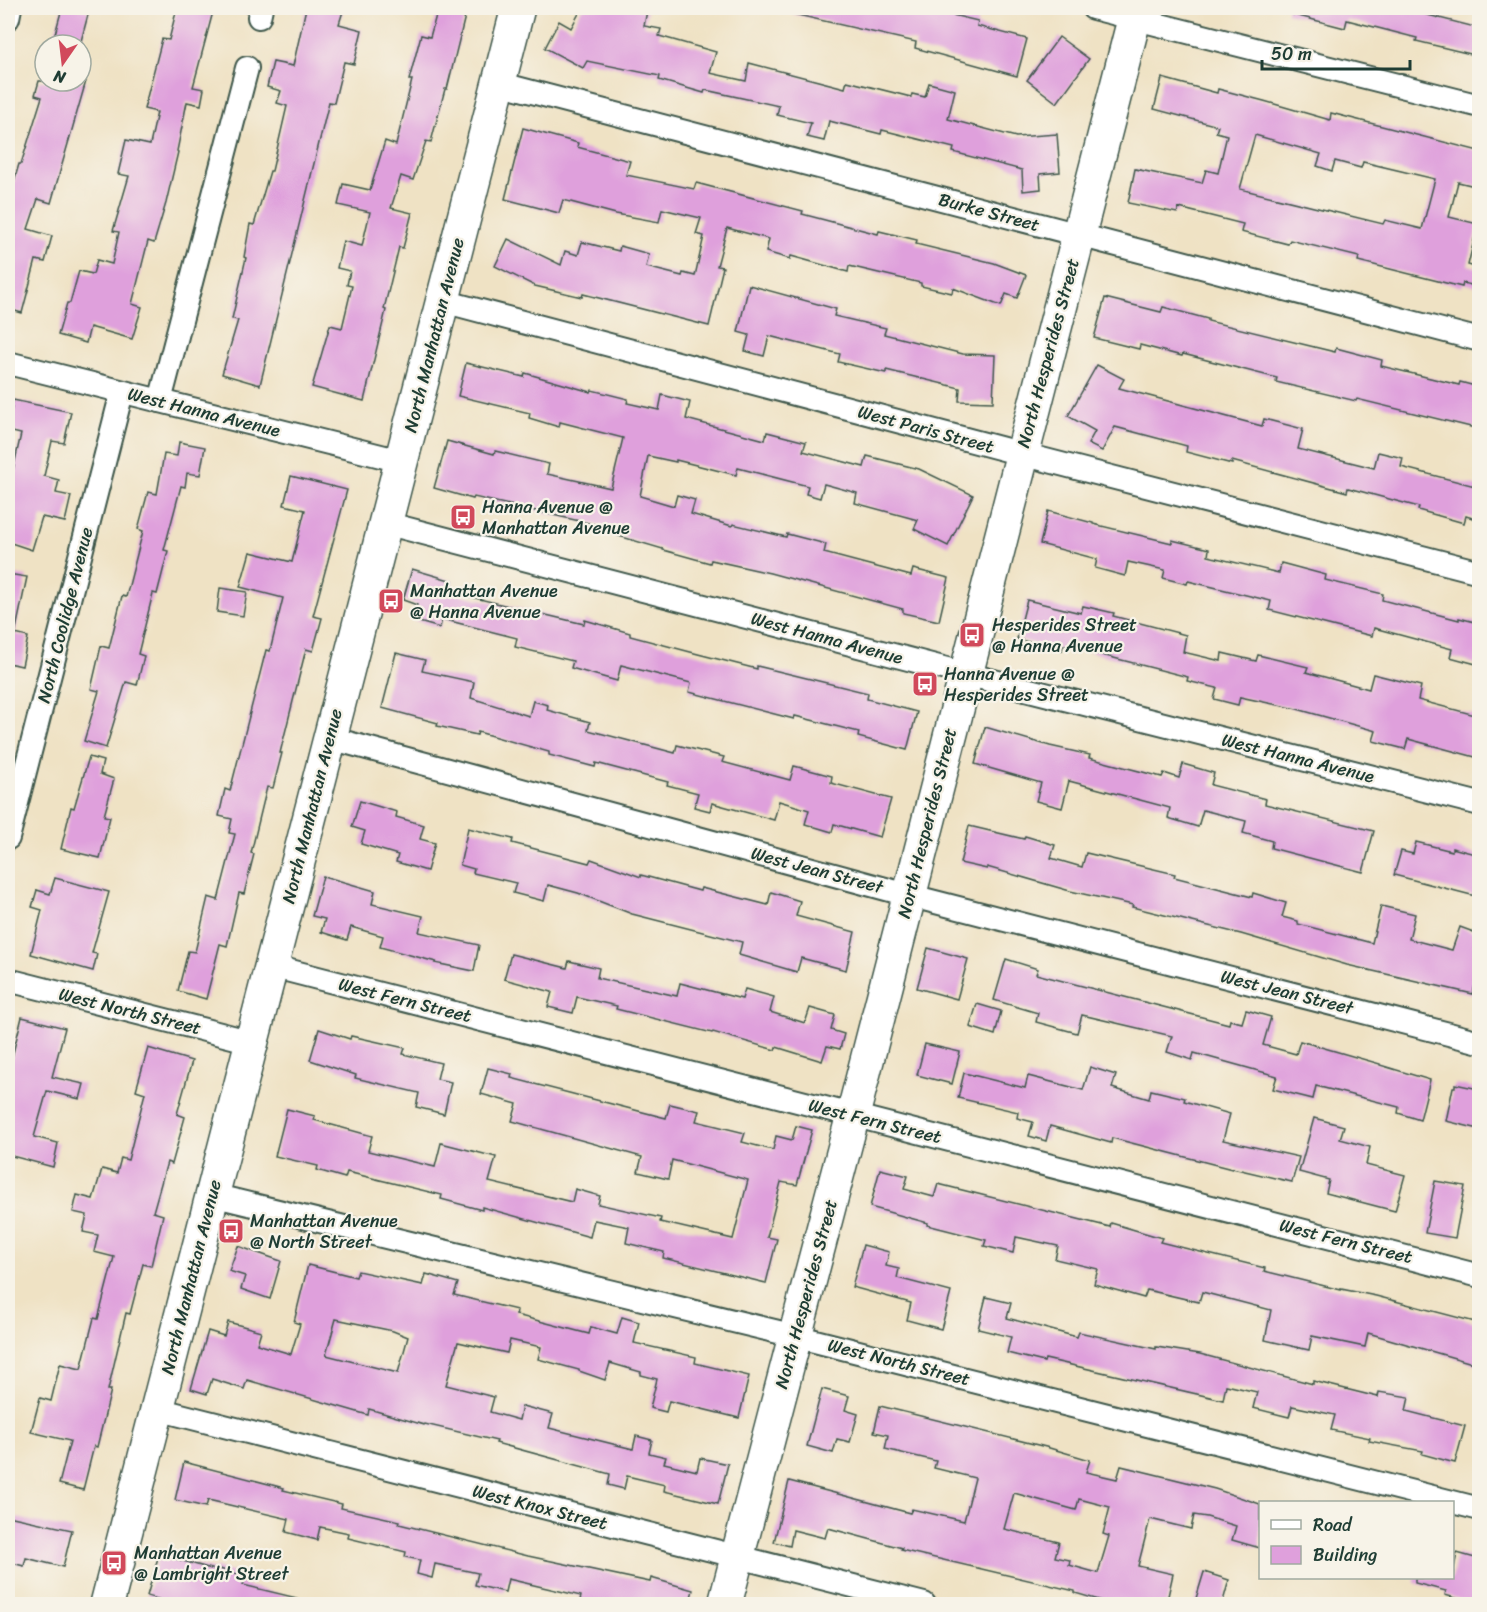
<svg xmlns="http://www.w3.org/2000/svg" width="1487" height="1612" viewBox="0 0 1487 1612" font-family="Sriracha,sans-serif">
<rect width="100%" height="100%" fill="#f7f3e8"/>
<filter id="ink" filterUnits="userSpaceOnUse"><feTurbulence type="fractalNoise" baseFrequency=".0167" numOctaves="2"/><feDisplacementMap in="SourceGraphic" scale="12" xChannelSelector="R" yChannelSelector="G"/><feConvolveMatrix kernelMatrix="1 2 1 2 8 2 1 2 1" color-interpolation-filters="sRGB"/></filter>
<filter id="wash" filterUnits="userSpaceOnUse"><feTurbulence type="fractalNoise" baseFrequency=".008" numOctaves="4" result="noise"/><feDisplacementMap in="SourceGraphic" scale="24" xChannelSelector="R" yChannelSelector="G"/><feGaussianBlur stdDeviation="1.35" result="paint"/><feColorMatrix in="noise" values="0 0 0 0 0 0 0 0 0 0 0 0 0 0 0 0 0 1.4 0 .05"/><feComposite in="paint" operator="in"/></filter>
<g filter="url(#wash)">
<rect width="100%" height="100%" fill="#efe2c4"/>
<g id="blocks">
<g fill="#dfa0dc" fill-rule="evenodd">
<path d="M62,8H75L89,11L80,45H52Z"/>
<path d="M177,8H214L193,87L204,89L201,105L187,102L177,151L178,152L166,203L154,243L148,241L132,304L142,307L132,339L90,327L86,343L58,335L67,303H70L79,271L93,274L97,260L112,264L119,232L113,231L129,176L118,174L126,140L150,145L157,112L144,109L162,39L169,40Z"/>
<path d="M306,8H344L339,24L362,30L354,64L344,62L334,103L329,102L260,385L222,374L238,320L232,319L246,258L244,257L250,224L254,225L270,171H272L287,106L277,103L281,91L267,87L273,62L293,66Z"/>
<path d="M438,8H467L447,89H445L431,142L426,141L413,180L401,176L391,208L412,213L403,248L399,247L384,309L386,310L364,401L312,387L330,325L342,328L352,286L347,285L350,271L337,268L343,241L362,246L370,212L338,205L343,184L370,190L385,141L396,145L412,80H409L421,35L430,37Z"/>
<path d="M582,8H632L647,11L644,26L661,29L659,36L716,52L710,73L746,81L749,63L845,88L847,81L911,97L912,94L925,97L929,83L955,90L948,119L1016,137L1057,134L1060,172L1040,174L1041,189L1023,191L1022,170L953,152L954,148L882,130L881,134L829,121L824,141L807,137L811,123L777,115L779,106L705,90L704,93L659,80L660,76L587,61L583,68L545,48L559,21L571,28Z"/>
<path d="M790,8H923L978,21L977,26L1027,39L1017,76L915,48L916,42L789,13Z"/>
<path d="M1287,8H1409L1408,10L1479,28V56L1416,41L1417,38L1347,20L1345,28L1287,13Z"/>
<path d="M1059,37L1089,59L1057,103L1027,80Z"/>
<path d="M1162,78L1217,93L1218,89L1264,101L1330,120L1331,113L1479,151V187L1458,182L1449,217L1478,224L1468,265L1479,268V287L1463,283L1462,287L1358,261L1359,257L1290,240L1288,244L1241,232L1243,224L1179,208L1177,213L1128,203L1135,169L1202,183L1206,170L1218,173L1227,135L1216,132L1218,126L1154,109ZM1255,135L1321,154L1317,166L1332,171L1335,161L1361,168L1363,162L1435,179L1422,229L1385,220L1383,224L1240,189Z"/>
<path d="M39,81H86L51,203L38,199L28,229L52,236L45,262L36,260L22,313L8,309V227L13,206L8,205V202L19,164H21L42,97L35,95Z"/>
<path d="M523,128L578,143L577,147L630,161L626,175L694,189L696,183L803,211L802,214L878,234L879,231L917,240L916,244L994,263L1026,275L1017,298L1006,294L1001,306L953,288L952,293L921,286V283L849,266L848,272L791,256L790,259L766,252L769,239L727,228L717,266L723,267L709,326L583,294L582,297L535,286L495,266L508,239L561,265L565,251L578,255L582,242L619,251L620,246L649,254L646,267L682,276L683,273L695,276L704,236L696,234L701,218L662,209L659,222L616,214L563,200L559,213L505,199Z"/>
<path d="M749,285L836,309L834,316L886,328L884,334L963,354L995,355L993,402L959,401L960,388L886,370V373L838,362L840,354L769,336L764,356L745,351L749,335L738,332Z"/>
<path d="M1105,298L1161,312L1163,307L1208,319V321L1335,352L1336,348L1382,360L1381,366L1459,385L1460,382L1479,387V429L1357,399L1356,401L1276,382L1277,378L1183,354L1182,356L1140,345L1139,349L1094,338Z"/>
<path d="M466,363L524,377L525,373L591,392L592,390L628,399L627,403L659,410L662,395L690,402L686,419L765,440L767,432L806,442L803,451L864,467L867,456L919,469L973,495L948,546L914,529L918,520L855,503L857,493L824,484L820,498L806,494L808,486L738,468L736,475L676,460V462L648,456L640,496L674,506L677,495L695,500L691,514L732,526L733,524L786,537L787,534L826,544L824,553L911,576L913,569L949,578L939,621L903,613V609L770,573L711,560L710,563L663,550V549L605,532L606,527L474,497L473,499L434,488L447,441L494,454L495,451L549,464L547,474L611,488L623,438L560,422L559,427L529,418L530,413L458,396Z"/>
<path d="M1097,365L1124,379L1119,388L1262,426L1264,419L1303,429L1298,449L1374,468L1378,452L1403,458L1401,467L1479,487V520L1466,516L1464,523L1418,510L1419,507L1348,488L1347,492L1232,461V464L1186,452L1187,446L1115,427L1102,451L1088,444L1095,431L1068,416Z"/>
<path d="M13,400L71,412L64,443L52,441L44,476L59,480L56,493L71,496L65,522L42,517L32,550L8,542V469L13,470L21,434L8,431Z"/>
<path d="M179,442L205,447L200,475L187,473L185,487L181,486L164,550L168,551L157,594L153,593L138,654L144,656L137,685L126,682L106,748L84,741L99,691L91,689L101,646L109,648L122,596L126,597L143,531L138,529L148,492L157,494L164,454L177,456Z"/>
<path d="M291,476L347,490L313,616L322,618L313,651L306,649L280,753H282L273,788L267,787L251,853L254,854L244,894L239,893L227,946L220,944L206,999L178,991L188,951L195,952L208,897L218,900L235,834L229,833L232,819L219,816L225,789L230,791L266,650L270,651L283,598L240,587L250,552L292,562L305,510L284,505Z"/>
<path d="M1048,511L1093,523V524L1172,543V540L1209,549L1208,556L1279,573L1281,563L1326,575L1325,580L1383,594L1382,600L1459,620V618L1479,623V649L1476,664L1450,657L1452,649L1374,628L1372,636L1269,610L1271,601L1188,581L1187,584L1163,578L1165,570L1128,562L1125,576L1095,568L1097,559L1040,544Z"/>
<path d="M412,569L453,581L450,592L584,624L585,620L630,633V636L698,654L757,669V666L868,693L867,699L917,712L907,750L858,737L859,732L795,716L794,719L689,692L691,683L621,665L617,681L571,668L573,661L515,647L517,638L442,619L440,628L412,620L417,605L403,600Z"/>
<path d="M8,574L27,577L15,634L28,637L22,666L8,663Z"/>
<path d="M220,588L247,592L243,616L217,612Z"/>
<path d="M1027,600L1081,613L1083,606L1114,613L1113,616L1186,635L1183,652L1221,661L1222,653L1256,661L1258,655L1308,667L1306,672L1369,689L1373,674L1421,686L1418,700L1479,716V758L1408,739L1405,749L1373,741L1376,731L1297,709L1240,697L1238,705L1214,699L1217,688L1187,681L1188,677L1063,645L1062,651L1017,639Z"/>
<path d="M396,653L425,660L422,671L474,682L471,698L529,716L533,701L548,705L547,710L590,722L588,730L675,753L677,745L724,757L722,762L790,780L794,766L832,776L831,783L891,799L880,837L834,824L832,832L805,824L809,810L779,801L774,820L712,803L710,811L694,807L698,793L667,785L668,782L596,763L595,767L549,755V752L478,732L477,735L437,726L438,723L382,708Z"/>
<path d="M985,727L1050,746L1090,755L1089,758L1162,777L1164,773L1179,778L1183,764L1214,773L1211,785L1266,799L1265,804L1374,831L1363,872L1271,848L1272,841L1243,833L1246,821L1203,810L1198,827L1168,818L1170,808L1069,781L1062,808L1036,801L1041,783L975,764Z"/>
<path d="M89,757L103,761L100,774L114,779L104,816L110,817L100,858L61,849L71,807L74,808Z"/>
<path d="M360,801L397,812L396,817L424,825L420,839L435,843L427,871L396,862L398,855L361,844L365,831L352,827Z"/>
<path d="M969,826L1024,839L1025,836L1055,845L1051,858L1082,867L1086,853L1175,874L1174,877L1252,897L1253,893L1286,903L1282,917L1298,921V924L1372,943L1381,906L1415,914L1409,939L1452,950L1460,927L1479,934V966L1473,994L1347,965L1241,934L1132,907L1133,905L1070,891L987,867V869L960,863Z"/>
<path d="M468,828L513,839L512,843L589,863L591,859L641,877V875L700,891L701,888L768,905L771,892L800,901L796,916L855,932L846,970L801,958L797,972L739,955L742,942L632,914L578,893L548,885L544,901L513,893L516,883L473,873L474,869L460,865Z"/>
<path d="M1416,842L1452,851V848L1479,855V897L1394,875L1401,851L1413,854Z"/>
<path d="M323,876L375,891L372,904L423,916L419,932L479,945L474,971L435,963L436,962L380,947L383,936L351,927L347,940L321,932L325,919L312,916Z"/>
<path d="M55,878L109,892L92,953L97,954L93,971L31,954L42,910L32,907L37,890L50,894Z"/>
<path d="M928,948L968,959L957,999L917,988Z"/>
<path d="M511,954L567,968L569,961L599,968L597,978L677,996L680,983L742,999L745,989L774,997L770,1012L805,1023L810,1008L835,1015L831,1030L844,1034L840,1049L827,1046L822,1061L776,1047L775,1050L713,1032L712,1033L616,1009L617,1006L577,997L573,1013L548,1007L552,992L504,979Z"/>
<path d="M1006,959L1038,969L1036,974L1229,1024L1230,1020L1242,1023L1246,1010L1271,1017L1263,1045L1296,1054L1300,1041L1380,1064V1065L1430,1080L1420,1120L1398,1113L1399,1107L1316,1086L1313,1099L1273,1089L1277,1076L1194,1053L1192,1060L1167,1052L1172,1036L1082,1015L1077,1033L1036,1022L1038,1013L994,1000Z"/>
<path d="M977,1004L1001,1011L995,1035L970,1027Z"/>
<path d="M22,1017L65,1028L52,1077L84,1084L80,1099L47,1091L34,1137L58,1143L53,1167L8,1155V1073Z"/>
<path d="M319,1029L350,1039L351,1036L405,1048L403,1054L441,1063L437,1079L451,1082L444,1114L416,1107L419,1093L355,1078L356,1075L310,1060Z"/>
<path d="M925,1044L960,1052L952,1084L917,1075Z"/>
<path d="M148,1048L192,1061L177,1114L185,1117L172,1164L167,1162L153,1212L163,1215L151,1266L143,1264L130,1314L126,1313L108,1390H111L97,1447L94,1446L83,1490L59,1484L70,1441L31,1432L40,1398L51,1401L60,1364L81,1369L94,1318L98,1319L114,1257L94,1252L98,1235L83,1232L87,1215L73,1212L77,1195L93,1199L102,1169L117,1173L121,1158L128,1160L145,1093L136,1090Z"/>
<path d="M1090,1067L1116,1075L1112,1088L1149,1099L1151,1090L1185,1098L1184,1101L1230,1114L1223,1140L1299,1157L1292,1182L1232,1168V1169L1112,1138L1111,1143L1050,1126L1046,1141L1029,1136L1033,1122L1017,1118L1018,1112L958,1098L964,1073L1025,1088L1028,1076L1083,1090Z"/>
<path d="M488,1068L512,1074L511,1078L666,1118L670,1104L699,1111L696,1121L745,1133L742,1142L773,1150L776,1136L792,1140L796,1126L812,1130L797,1185L781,1182L767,1237L777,1239L766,1283L663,1258L664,1252L626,1243L629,1227L594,1220L590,1237L482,1207V1210L441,1199L442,1195L347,1172L345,1178L317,1170L318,1166L275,1156L287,1109L315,1116L314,1120L372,1136L368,1151L435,1167L441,1143L496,1157L489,1182L572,1202L575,1189L600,1196L598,1204L661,1218L660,1222L733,1239L748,1180L672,1160L668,1179L638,1172L642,1157L512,1121L517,1104L481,1094Z"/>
<path d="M1455,1084L1479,1089V1129L1446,1121L1453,1087H1455Z"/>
<path d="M1314,1118L1344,1126L1340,1139L1370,1147L1366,1165L1405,1175L1395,1211L1326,1193L1329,1180L1299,1172Z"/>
<path d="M880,1169L908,1176L904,1189L934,1197L938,1184L1110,1227L1111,1223L1162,1238L1160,1242L1265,1268L1264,1271L1341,1290V1289L1376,1296L1479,1323V1365L1368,1333L1365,1347L1312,1336L1309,1350L1265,1340L1271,1310L1202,1292L1199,1302L1147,1290L1144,1298L1094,1284L1098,1269L1055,1259L1058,1246L1016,1237L1013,1253L984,1246L986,1240L927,1225L928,1223L870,1207Z"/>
<path d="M1435,1181L1465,1186L1455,1238L1425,1233Z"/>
<path d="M863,1245L889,1252L886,1266L899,1269L897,1278L951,1292L941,1329L907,1320L911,1303L852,1287Z"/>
<path d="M238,1246L281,1261L270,1299L241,1289L245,1276L229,1271Z"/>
<path d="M308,1265L356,1277L358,1271L423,1285L426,1274L458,1283L454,1295L517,1310L516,1315L589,1334L591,1327L617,1334L622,1317L639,1322L634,1343L696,1357L695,1363L749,1376L739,1418L669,1401L666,1412L650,1408L657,1379L641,1375V1372L610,1363L605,1380L579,1371V1370L538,1359L541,1347L510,1340L507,1353L458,1342L446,1385L494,1397L490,1412L519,1420L522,1406L553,1414L549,1428L633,1449L636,1436L652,1440L649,1453L666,1457L664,1463L697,1471L700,1458L728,1464L718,1504L664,1491L665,1485L627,1476L624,1489L608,1485L610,1474L496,1443L497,1441L425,1424L424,1425L369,1409L368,1415L247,1380L244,1389L212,1379L207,1394L191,1389L208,1331L224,1336L228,1322L261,1331L257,1344L291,1354L300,1324L294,1322ZM336,1319L393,1331L408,1337L398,1373L326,1355Z"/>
<path d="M986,1297L1011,1303L1007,1318L1077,1337L1079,1332L1156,1349V1347L1200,1354L1313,1384V1381L1378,1397L1379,1392L1409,1397L1406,1411L1465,1426L1455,1463L1422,1454L1423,1451L1369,1441L1370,1438L1331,1430L1335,1415L1292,1406L1289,1417L1253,1408L1257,1392L1226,1385L1223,1400L1045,1359L1044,1362L1007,1353L1011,1337L978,1329Z"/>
<path d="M822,1389L849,1396L845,1410L858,1414L850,1442L837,1439L833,1453L807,1446Z"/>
<path d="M880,1406L1046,1447L1090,1460L1086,1472L1117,1479L1121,1466L1215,1489L1260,1504V1548L1232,1540L1236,1526L1207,1517L1194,1515L1191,1529L1150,1519L1138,1566L1173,1574L1166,1605H1116L1075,1593V1591L901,1550L902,1548L828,1528L825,1538L793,1530L790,1546L774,1542L789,1481L910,1513L912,1509L964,1521L975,1478L934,1468L936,1461L885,1449L888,1435L874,1432ZM1014,1493L1076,1510L1079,1499L1110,1507L1103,1534L1109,1536L1098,1573L1069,1565L1070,1560L1055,1557L1059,1542L1004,1529Z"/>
<path d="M184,1462L284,1488L283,1490L342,1504L341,1508L400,1521L399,1524L528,1556L650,1582L651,1578L693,1590L689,1605H579L581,1596L508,1579L505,1592L475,1585L478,1573L435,1564L432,1578L417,1574L420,1560L405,1557L406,1552L348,1538L349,1533L320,1527L317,1540L286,1532L289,1519L208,1500L206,1507L175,1500Z"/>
<path d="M8,1516L72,1530L63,1567L26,1558L24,1566L8,1562Z"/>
<path d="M1457,1553L1479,1559V1605L1445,1595L1446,1591L1415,1583V1578H1452Z"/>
<path d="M159,1554L215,1570L216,1568L245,1576L243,1585L297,1598V1605H178L147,1596Z"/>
<path d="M1204,1572L1229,1580L1222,1605H1194Z"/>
</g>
</g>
</g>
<g filter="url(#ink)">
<use href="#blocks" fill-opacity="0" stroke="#3e564a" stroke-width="1.5"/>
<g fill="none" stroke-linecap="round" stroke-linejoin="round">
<g stroke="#3e564a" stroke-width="26">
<g id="street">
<path d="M1093,8L1480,106"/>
<path d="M259,17L261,8"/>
<path d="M8,18L10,8"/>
<path d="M498,83L1480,340"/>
<path d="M443,301L1022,454L1480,572"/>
<path d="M8,363L401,461"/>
<path d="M160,401L247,68"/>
<path d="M385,523L966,674L1480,804"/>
<path d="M330,738L908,895L1480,1042"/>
<path d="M8,838L122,392"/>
<path d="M271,966L1480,1276"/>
<path d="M8,980L252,1042"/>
<path d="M212,1195L795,1336L1480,1509"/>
<path d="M157,1409L924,1604"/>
</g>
</g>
<g stroke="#3e564a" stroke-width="36">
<g id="secondary">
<path d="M107,1604L518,8"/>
<path d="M725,1604L853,1115L1137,8"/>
</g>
</g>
<use href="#street" stroke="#fff" stroke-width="22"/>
<use href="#secondary" stroke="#fff" stroke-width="33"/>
</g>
</g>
<defs>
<g id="bus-square" transform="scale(1.35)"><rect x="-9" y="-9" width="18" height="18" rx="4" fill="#d1495b" stroke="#f7f3e8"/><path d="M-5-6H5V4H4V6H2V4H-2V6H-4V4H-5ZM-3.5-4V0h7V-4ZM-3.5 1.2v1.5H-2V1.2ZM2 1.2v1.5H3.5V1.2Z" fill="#fff"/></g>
</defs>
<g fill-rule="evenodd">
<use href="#bus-square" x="463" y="517"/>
<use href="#bus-square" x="391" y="601"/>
<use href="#bus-square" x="972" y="635"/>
<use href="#bus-square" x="925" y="684"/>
<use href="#bus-square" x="231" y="1231"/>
<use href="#bus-square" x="114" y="1563"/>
</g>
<g text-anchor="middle" stroke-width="4.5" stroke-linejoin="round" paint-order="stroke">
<g font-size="18" fill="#1f3d34" stroke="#f7f3e8">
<text transform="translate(989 212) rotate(15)" y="6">Burke Street</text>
<text transform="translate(434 335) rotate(-76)" y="6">North Manhattan Avenue</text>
<text transform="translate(1048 353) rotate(-75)" y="6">North Hesperides Street</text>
<text transform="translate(204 412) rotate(14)" y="6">West Hanna Avenue</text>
<text transform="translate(926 429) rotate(15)" y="6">West Paris Street</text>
<text transform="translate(65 615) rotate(-76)" y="6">North Coolidge Avenue</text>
<text transform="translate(827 638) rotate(15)" y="6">West Hanna Avenue</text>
<text transform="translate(1298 758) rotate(14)" y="6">West Hanna Avenue</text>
<text transform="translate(312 806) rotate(-76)" y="6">North Manhattan Avenue</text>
<text transform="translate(927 823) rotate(-76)" y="6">North Hesperides Street</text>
<text transform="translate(817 870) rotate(15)" y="6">West Jean Street</text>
<text transform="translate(1287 992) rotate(14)" y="6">West Jean Street</text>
<text transform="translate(405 1000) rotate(14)" y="6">West Fern Street</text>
<text transform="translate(130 1011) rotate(14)" y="6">West North Street</text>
<text transform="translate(875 1121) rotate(14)" y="6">West Fern Street</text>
<text transform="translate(1346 1241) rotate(14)" y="6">West Fern Street</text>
<text transform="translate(191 1277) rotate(-76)" y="6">North Manhattan Avenue</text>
<text transform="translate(806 1294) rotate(-75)" y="6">North Hesperides Street</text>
<text transform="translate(899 1362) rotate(14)" y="6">West North Street</text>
<text transform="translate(540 1507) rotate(14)" y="6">West Knox Street</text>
</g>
<g font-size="18" fill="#1f3d34" stroke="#f7f3e8" text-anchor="start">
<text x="482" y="513">Hanna Avenue @<tspan x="482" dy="21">Manhattan Avenue</tspan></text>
<text x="410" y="597">Manhattan Avenue<tspan x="410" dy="21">@ Hanna Avenue</tspan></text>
<text x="992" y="631">Hesperides Street<tspan x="992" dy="21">@ Hanna Avenue</tspan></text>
<text x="944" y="680">Hanna Avenue @<tspan x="944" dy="21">Hesperides Street</tspan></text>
<text x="250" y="1227">Manhattan Avenue<tspan x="250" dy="21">@ North Street</tspan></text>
<text x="134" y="1559">Manhattan Avenue<tspan x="134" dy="21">@ Lambright Street</tspan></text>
</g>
</g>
<rect width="1487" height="1612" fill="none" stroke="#f7f3e8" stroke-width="30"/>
<rect x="1259" y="1501" width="195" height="78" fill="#f7f3e8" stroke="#a1aaa0" stroke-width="1.5"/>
<rect x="1271" y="1520" width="30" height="9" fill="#ffffff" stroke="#a1aaa0" stroke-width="1.5"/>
<text x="1313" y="1531" font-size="18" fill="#1f3d34">Road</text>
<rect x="1271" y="1546" width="30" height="18" fill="#dfa0dc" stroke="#a1aaa0" stroke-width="1.5"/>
<text x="1313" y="1561" font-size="18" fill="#1f3d34">Building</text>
<g transform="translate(63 63) rotate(194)"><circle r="28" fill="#f7f3e8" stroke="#a1aaa0" stroke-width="1.5"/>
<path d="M0-4.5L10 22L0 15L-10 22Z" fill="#d1495b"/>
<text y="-9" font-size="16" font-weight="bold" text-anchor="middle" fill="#1f3d34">N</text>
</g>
<path d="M1262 60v9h148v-9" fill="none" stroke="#1f3d34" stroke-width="3"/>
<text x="1271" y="60" font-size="18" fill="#1f3d34" stroke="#f7f3e8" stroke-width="4.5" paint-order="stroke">50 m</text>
</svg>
